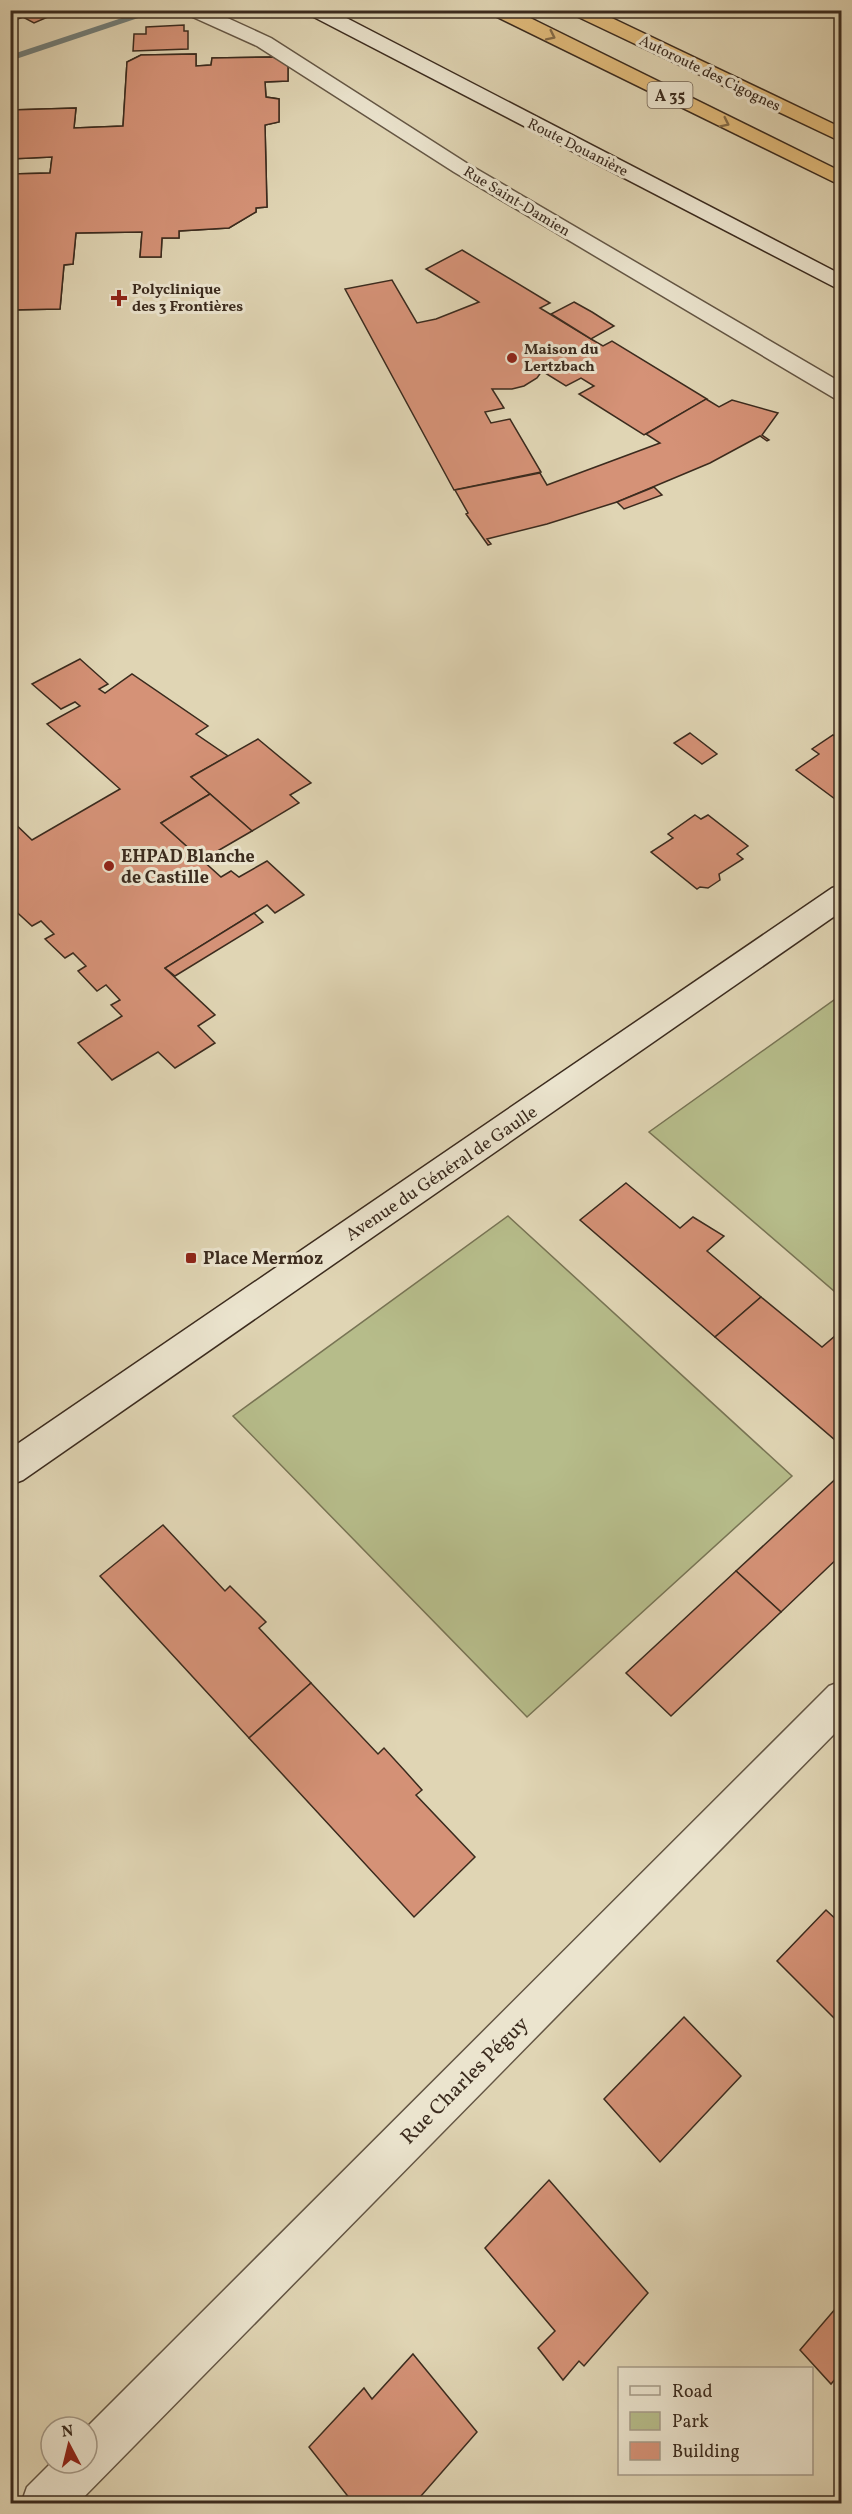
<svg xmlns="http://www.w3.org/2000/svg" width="852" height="2514" viewBox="0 0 852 2514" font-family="Vollkorn,serif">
<rect width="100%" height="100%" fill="#e0d5b4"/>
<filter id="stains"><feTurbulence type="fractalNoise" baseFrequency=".00333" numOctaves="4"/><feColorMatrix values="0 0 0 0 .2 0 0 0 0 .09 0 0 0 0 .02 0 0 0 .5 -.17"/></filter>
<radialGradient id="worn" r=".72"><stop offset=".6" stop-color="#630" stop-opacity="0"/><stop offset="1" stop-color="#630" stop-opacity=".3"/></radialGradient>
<g fill="#b6bc8a" stroke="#787454" stroke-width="1.5">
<path d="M841,995V1297L649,1132Z"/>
<path d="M508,1216L792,1476L527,1717L233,1416Z"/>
</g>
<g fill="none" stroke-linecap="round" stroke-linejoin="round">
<path fill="#727e79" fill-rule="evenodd" d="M146,10L159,11L10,61V55Z"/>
</g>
<g fill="#d59277" stroke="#3b2b1e" stroke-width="1.5" fill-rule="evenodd">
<path d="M10,10H64L34,23L23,17L10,22Z"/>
<path d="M184,25V31H188V49L133,51L134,34H146V27Z"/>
<path d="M196,54V66L211,65L212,58L273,57L288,64V81L265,82L266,97L279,99V122L265,125L267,207L256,208V212L229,228L179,231V238H162L161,257H140L142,232L76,233L73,264L64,265L60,309L10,310V174L50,173L52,157L10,159V110L76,108L74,128L123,126L127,62L141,55ZM122,143L117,211L78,212L79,202H65L68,173H65L66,157H71L72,144Z"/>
<path d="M196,54V66L211,65L212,58L273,57L288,64V81L265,82L266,97L279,99V122L265,125L267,207L256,208V212L229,228L179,231V238H162L161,257H140L142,232L76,233L73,264L64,265L60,309L10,310V174L50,173L52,157L10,159V110L76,108L74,128L123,126L127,62L141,55Z"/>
<path d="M462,250L550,303L540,308L591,339L603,346L612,341L707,399L644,435L579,394L594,386L581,378L566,386L542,371L537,378L524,386L512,389H492L504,408L485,412L491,423L510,419L541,472L454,490L345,289L392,280L417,323L436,319L479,302L426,269Z"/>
<path d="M574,302L592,312L614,326L591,339L551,314Z"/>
<path d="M706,399L719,407L732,400L778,413L762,435L769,440L767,441L760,436L710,463L617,502L547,524L487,539L491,544L488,545L466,514L468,513L455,490L540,473L547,485L660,443L646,434Z"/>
<path d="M654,487L662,495L624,509L617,502Z"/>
<path d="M80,659L108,684L99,689L105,693L132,674L208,726L196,734L228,756L191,777L210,794L161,823L221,877L231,871L239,877L267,861L304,895L275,913L267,905L165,968L215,1015L198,1026L215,1043L175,1068L158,1052L112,1080L78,1043L122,1016L111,1005L120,1000L106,985L97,991L78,971L86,966L73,953L65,958L45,939L54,934L41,921L32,926L10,906V819L32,840L120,789L47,724L80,706L75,702L61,709L32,684Z"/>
<path d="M690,733L717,754L702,764L674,743Z"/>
<path d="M833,735L842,740V798L835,799L796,770L819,754L812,749Z"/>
<path d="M258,739L311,783L290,795L299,803L252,831L191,777Z"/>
<path d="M210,794L252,831L202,860L161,823Z"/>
<path d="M695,815L701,819L708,815L748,846L737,854L743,859L719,874L720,880L708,888L700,887L697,889L651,852L673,838L668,834Z"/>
<path d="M254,913L263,922L175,976L165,968Z"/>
<path d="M626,1183L680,1228L693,1217L724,1236L707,1251L761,1297L715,1337L580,1220Z"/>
<path d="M761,1297L822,1347L835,1336L842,1340V1446L715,1337Z"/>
<path d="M842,1473V1554L781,1612L736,1571Z"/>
<path d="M163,1525L225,1591L230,1586L266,1622L259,1628L311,1683L249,1738L100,1576Z"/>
<path d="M736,1571L781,1612L671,1716L626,1673Z"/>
<path d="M311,1683L378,1754L384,1748L405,1771L422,1790L416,1795L475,1857L414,1917L249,1738Z"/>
<path d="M826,1910L842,1925V2026L777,1961Z"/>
<path d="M684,2017L741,2076L660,2162L604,2099Z"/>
<path d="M549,2180L648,2293L584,2366L579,2361L563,2380L538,2348L555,2331L485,2248Z"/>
<path d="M842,2301V2371L831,2384L800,2350Z"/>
<path d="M413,2354L477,2432L414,2504H354L309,2447L364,2388L372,2399Z"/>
</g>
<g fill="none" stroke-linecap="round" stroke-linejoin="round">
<g stroke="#645644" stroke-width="3">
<g id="street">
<path d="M184,10H210L271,38L468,164L842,383V400L834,398L454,172L257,46L186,14Z"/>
<path d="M842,1681V1726L77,2504H21L27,2487L51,2463H87V2427L829,1686Z"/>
</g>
</g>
<g stroke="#3b2b1e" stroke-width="3">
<g id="secondary">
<path d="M306,10H331L842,275V291L308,14Z"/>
<path d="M842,885V911L23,1480L10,1485V1449L832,888Z"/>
</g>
</g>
<g stroke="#3b2b1e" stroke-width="3">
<g id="highway">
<path d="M489,10H514L842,172V186L491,14Z"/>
<path d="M570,10H595L842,128V142L572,14Z"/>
</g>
</g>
<use href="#street" fill="#ebe4ce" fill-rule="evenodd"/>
<use href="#secondary" fill="#ebe4ce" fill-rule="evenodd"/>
<use href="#highway" fill="#e0ba7a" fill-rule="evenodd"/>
</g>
<defs><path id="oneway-chevron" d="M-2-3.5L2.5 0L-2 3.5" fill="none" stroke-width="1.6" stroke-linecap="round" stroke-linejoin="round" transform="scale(1.5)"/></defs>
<g stroke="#856b47">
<use href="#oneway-chevron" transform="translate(551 36) rotate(26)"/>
<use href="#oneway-chevron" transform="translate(725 123) rotate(26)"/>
</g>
<g fill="#8f2418" stroke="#ebe4ce" stroke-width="2">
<path d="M116 289h6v6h6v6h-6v6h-6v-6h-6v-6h6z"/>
<circle cx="512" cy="358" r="6"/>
<circle cx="109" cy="866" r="6"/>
<rect x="185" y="1252" width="12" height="12" rx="3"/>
</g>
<g text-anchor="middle" stroke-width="6" stroke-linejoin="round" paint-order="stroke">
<g font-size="15" fill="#3b2b1e" stroke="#ebe4ce">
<text transform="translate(710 73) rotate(26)" y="5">Autoroute des Cigognes</text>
<text transform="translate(578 147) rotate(27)" y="5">Route Douanière</text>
<text transform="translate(517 201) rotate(31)" y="5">Rue Saint-Damien</text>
</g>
<g font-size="15" font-weight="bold" fill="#3b2b1e" stroke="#ebe4ce" text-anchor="start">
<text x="132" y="294">Polyclinique<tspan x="132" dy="17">des 3 Frontières</tspan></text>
<text x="524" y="354">Maison du<tspan x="524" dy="17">Lertzbach</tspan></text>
</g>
<rect fill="#ebe4ce" stroke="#706253" stroke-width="1.5" x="647.5" y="82" width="45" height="26" rx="4.5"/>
<g font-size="16" font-weight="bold" fill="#3b2b1e">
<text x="670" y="101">A 35</text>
</g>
<g font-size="18" font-weight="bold" fill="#3b2b1e" stroke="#ebe4ce" text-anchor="start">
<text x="121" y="862">EHPAD Blanche<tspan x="121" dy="21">de Castille</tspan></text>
<text x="203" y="1264">Place Mermoz</text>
</g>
<g font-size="18" fill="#3b2b1e" stroke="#ebe4ce">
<text transform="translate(441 1173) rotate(-34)" y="6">Avenue du Général de Gaulle</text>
</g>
<g font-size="21" fill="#3b2b1e" stroke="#ebe4ce">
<text transform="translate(464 2080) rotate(-45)" y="7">Rue Charles Péguy</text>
</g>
</g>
<rect width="852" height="2514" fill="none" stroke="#e0d5b4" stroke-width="36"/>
<rect x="12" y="12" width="828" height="2490" fill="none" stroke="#3b2b1e" stroke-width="3"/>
<rect x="18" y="18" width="816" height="2478" fill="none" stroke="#3b2b1e" stroke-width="1.5"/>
<rect x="618" y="2367" width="195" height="108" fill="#ebe4ce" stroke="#a59a88" stroke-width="1.5"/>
<rect x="630" y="2386" width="30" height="9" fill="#ebe4ce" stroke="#a59a88" stroke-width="1.5"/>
<text x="672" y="2397" font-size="18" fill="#3b2b1e">Road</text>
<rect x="630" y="2412" width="30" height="18" fill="#b6bc8a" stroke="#a59a88" stroke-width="1.5"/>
<text x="672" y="2427" font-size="18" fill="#3b2b1e">Park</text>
<rect x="630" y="2442" width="30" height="18" fill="#d59277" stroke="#a59a88" stroke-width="1.5"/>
<text x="672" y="2457" font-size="18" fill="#3b2b1e">Building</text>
<g transform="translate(69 2445) rotate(353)"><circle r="28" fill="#ebe4ce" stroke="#a59a88" stroke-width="1.5"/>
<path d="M0-4.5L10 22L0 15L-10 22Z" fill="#8f2418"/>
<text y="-9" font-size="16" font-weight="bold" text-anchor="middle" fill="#3b2b1e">N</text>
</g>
<rect width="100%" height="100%" filter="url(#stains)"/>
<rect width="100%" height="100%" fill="url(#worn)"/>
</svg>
